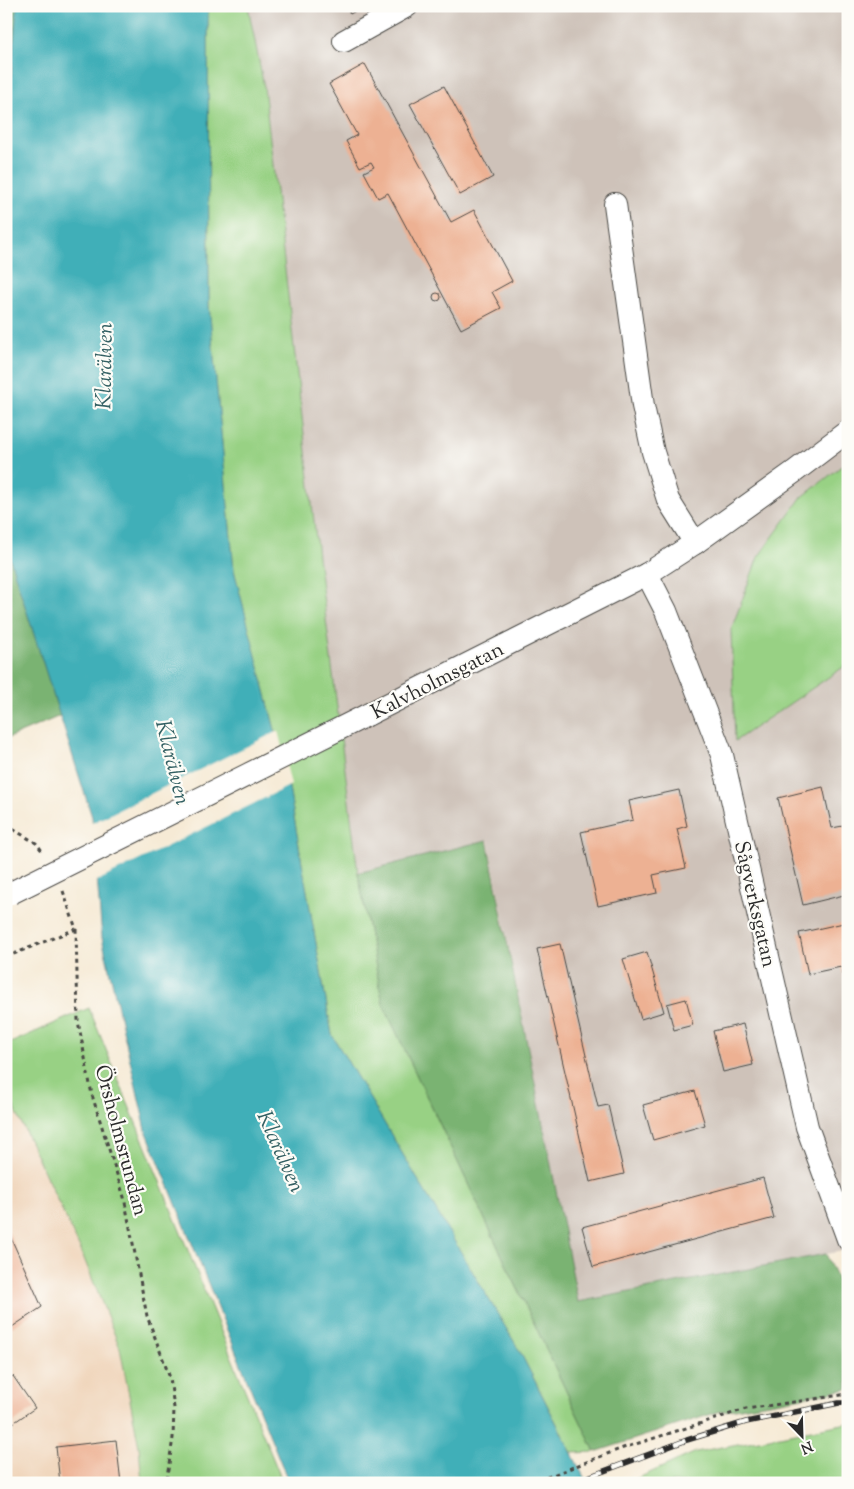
<svg xmlns="http://www.w3.org/2000/svg" width="854" height="1489" viewBox="0 0 854 1489" font-family="'Sorts Mill Goudy',serif">
<rect width="100%" height="100%" fill="#fdfcf7"/>
<filter id="ink" filterUnits="userSpaceOnUse"><feTurbulence type="fractalNoise" baseFrequency=".02" numOctaves="2"/><feDisplacementMap in="SourceGraphic" scale="10" xChannelSelector="R" yChannelSelector="G"/><feConvolveMatrix kernelMatrix="1 2 1 2 8 2 1 2 1" color-interpolation-filters="sRGB"/></filter>
<filter id="wash" filterUnits="userSpaceOnUse"><feTurbulence type="fractalNoise" baseFrequency=".0096" numOctaves="4" result="noise"/><feDisplacementMap in="SourceGraphic" scale="20" xChannelSelector="R" yChannelSelector="G"/><feGaussianBlur stdDeviation="1.12" result="paint"/><feColorMatrix in="noise" values="0 0 0 0 0 0 0 0 0 0 0 0 0 0 0 0 0 1.4 0 .05"/><feComposite in="paint" operator="in"/></filter>
<g filter="url(#wash)">
<rect width="100%" height="100%" fill="#f6ead5"/>
<path fill="#f0d6bc" d="M6,1090L81,1251L120,1348L139,1447L142,1483H6Z"/>
<path fill="#cec2b9" d="M248,6H848V1250L578,1302L488,840L358,873L318,556L264,87Z"/>
<g fill="#98d184" stroke="#627e58">
<path d="M208,6H248L264,87L318,556L358,873L383,1004L595,1452L572,1453L519,1350L332,1035L287,777L234,570L209,306Z"/>
<path d="M848,461V664L735,741L731,630L758,557L801,498Z"/>
<path d="M89,1008L283,1483H142L139,1447L120,1348L81,1251L6,1090V1045Z"/>
<path d="M848,1423V1483H627L696,1452Z"/>
</g>
<g fill="#7ab372" stroke="#526f4e">
<path d="M6,6H17L9,102L6,106Z"/>
<path d="M6,546L60,716L6,739Z"/>
<path d="M487,840L578,1302L826,1254L848,1305V1389L718,1412L595,1452L383,1004L358,873Z"/>
</g>
<path fill="#3fafb8" stroke="#356d72" d="M17,6H208L209,306L234,570L287,777L332,1035L519,1350L587,1483H289L146,1130L102,938L92,817L6,546V106L9,102Z"/>
<path fill="#f6ead5" d="M278,731L291,785L95,882L90,824Z"/>
<g id="blocks">
<g fill="#edb193">
<path d="M346,6H365L350,14Z"/>
<path d="M365,64L451,222L474,210L512,281L492,292L501,308L461,329L388,193L378,198L364,172L374,167L371,162L360,167L346,141L357,135L329,84Z"/>
<path d="M444,86L493,177L460,195L410,104Z"/>
<circle cx="437" cy="297" r="4"/>
<path d="M823,787L832,828L848,825V894L803,905L778,798Z"/>
<path d="M679,790L687,826L677,829L686,868L653,875L657,893L598,906L581,832L633,820L629,801Z"/>
<path d="M848,922V981L845,982L841,967L808,974L799,933Z"/>
<path d="M560,944L598,1107L608,1105L624,1174L590,1182L537,949Z"/>
<path d="M647,952L664,1012L641,1019L623,959Z"/>
<path d="M686,999L693,1025L674,1030L667,1004Z"/>
<path d="M743,1024L753,1065L723,1072L713,1031Z"/>
<path d="M695,1091L705,1125L653,1140L643,1105Z"/>
<path d="M763,1178L774,1218L593,1267L582,1227Z"/>
<path d="M6,1227L42,1307L6,1331Z"/>
<path d="M13,1376L35,1408L6,1428V1380Z"/>
<path d="M116,1440L121,1483H60L56,1447Z"/>
</g>
</g>
</g>
<g filter="url(#ink)">
<use href="#blocks" fill-opacity="0" stroke="#494844" stroke-width="1"/>
<g fill="none" stroke-linecap="round" stroke-linejoin="round">
<g stroke="#494844" stroke-width="24">
<g id="minor">
<path d="M344,41L407,6"/>
<path d="M615,204L643,406L653,452L668,500L695,543"/>
<path d="M647,574L666,611L722,755L807,1127L848,1239"/>
<path d="M367,715L647,574L695,543L794,472L848,431"/>
</g>
</g>
<g stroke="#494844" stroke-width="3" stroke-dasharray="4 4" stroke-linecap="butt">
<path d="M6,825L36,843L43,852"/>
<path d="M63,891L76,929L78,1021L92,1095L124,1197L147,1316L170,1378L174,1408L173,1438L166,1483"/>
<path d="M6,957L76,929"/>
<path d="M532,1483L620,1449L746,1409L848,1394"/>
</g>
<use href="#minor" stroke="#fff" stroke-width="22"/>
<g stroke="#2b2b2b" stroke-width="5.5">
<g id="rail">
<path d="M844,6L848,17"/>
<path d="M572,1483L687,1440L746,1422L839,1403H848"/>
</g>
</g>
<use href="#rail" stroke="#fdfcf7" stroke-width="4" stroke-dasharray="11" stroke-linecap="butt"/>
<g stroke="#494844" stroke-width="24" stroke-linecap="butt">
<path id="minor-bridge" d="M11,893L367,715"/>
</g>
<use href="#minor-bridge" stroke="#fff" stroke-width="22"/>
</g>
</g>
<g text-anchor="middle" stroke-width="4.5" stroke-linejoin="round" paint-order="stroke">
<g font-size="21" fill="#2b2b2b" stroke="#fdfcf7">
<text transform="translate(437 680) rotate(-27)" y="7">Kalvholmsgatan</text>
<text transform="translate(756 904) rotate(77)" y="7">Sågverksgatan</text>
<text transform="translate(122 1140) rotate(75)" y="7">Örsholmsrundan</text>
</g>
<g font-size="22" font-style="italic" fill="#336063" stroke="#fdfcf7">
<text transform="translate(103 366) rotate(-89)" y="8">Klarälven</text>
<text transform="translate(174 762) rotate(76)" y="8">Klarälven</text>
<text transform="translate(282 1151) rotate(66)" y="8">Klarälven</text>
</g>
</g>
<rect width="854" height="1489" fill="none" stroke="#fdfcf7" stroke-width="25"/>
<g transform="translate(802 1436) rotate(157)" stroke="#fdfcf7" stroke-width="4" paint-order="stroke">
<path d="M0-4L9 19L0 12L-9 19Z" fill="#2b2b2b"/>
<text y="-8" font-size="14" font-weight="bold" text-anchor="middle" fill="#2b2b2b">N</text>
</g>
</svg>
